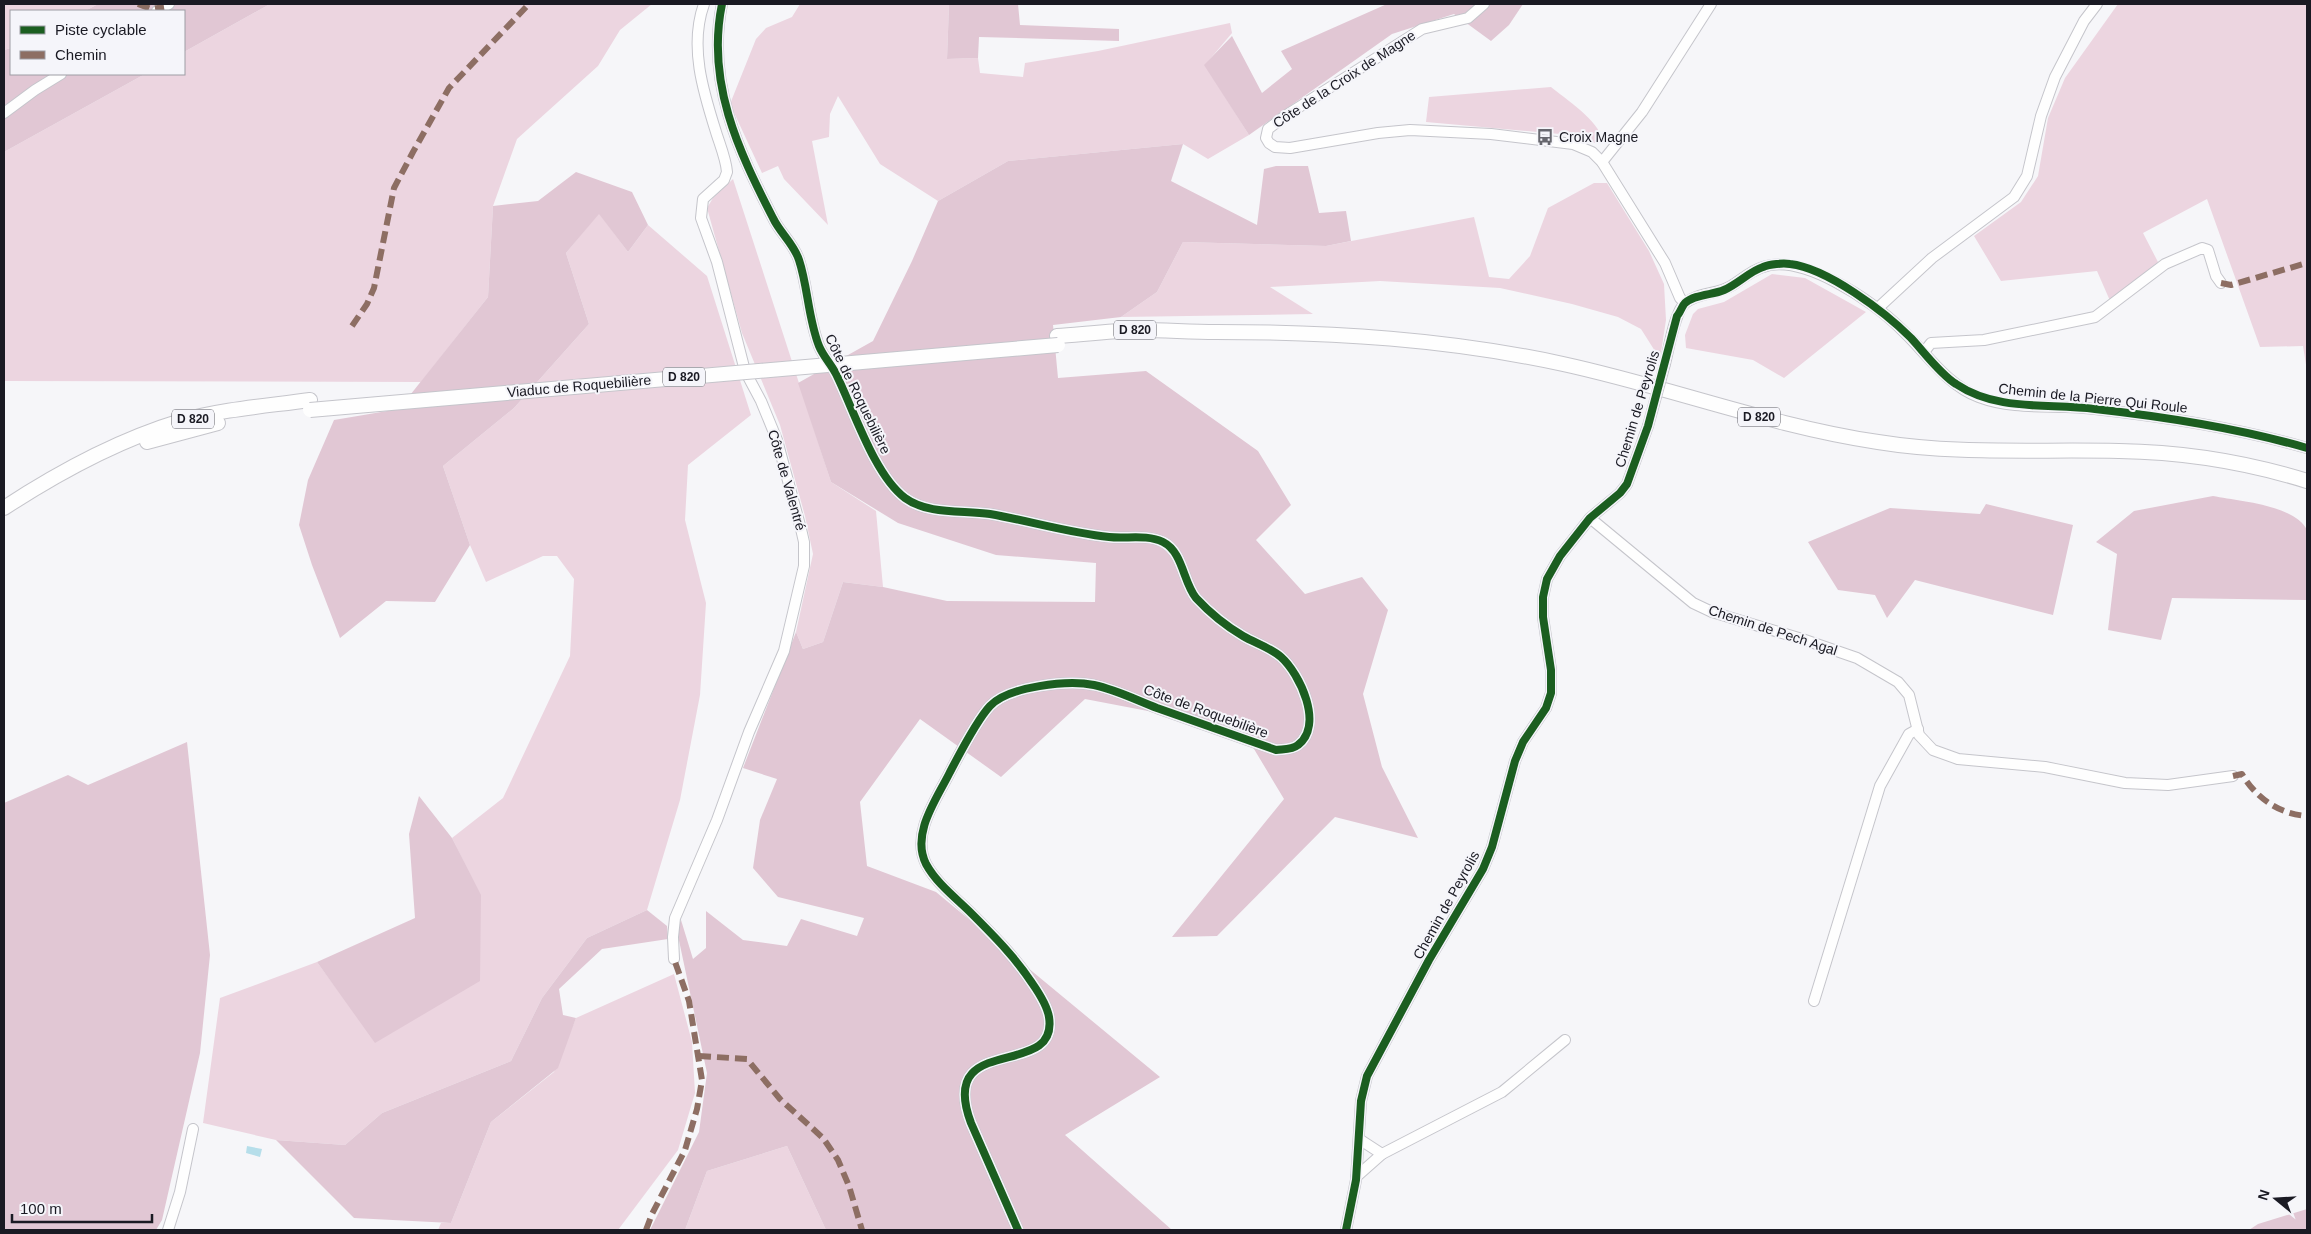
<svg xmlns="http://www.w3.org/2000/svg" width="2311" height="1234" viewBox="0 0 2311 1234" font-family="Helvetica,sans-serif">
<rect width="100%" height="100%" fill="#f6f6f9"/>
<g fill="#ecd5e0">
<path d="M4,4H98L85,11H11V48L4,50Z"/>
<path d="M270,4H652L620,30L598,66L517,139L493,206L488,297L421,382L4,381V152L145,74H184V52Z"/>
<path d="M800,4H949L947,59L978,58L980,73L1023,77L1025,63L1098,51L1230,23L1232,33L1205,65L1249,135L1208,159L1183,144L1008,161L938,201L880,164L838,96L830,114L829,137L812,141L828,225L784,179L778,166L762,173L730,104L756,39L766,28L792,17Z"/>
<path d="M2118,4H2307V371L2303,346L2260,347L2207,199L2143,233L2158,262L2111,303L2097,271L2001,281L1974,236L2021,202L2038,176L2048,118L2065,78Z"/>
<path d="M1551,87C1563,97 1605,125 1601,141L1595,143L1560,134L1426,122L1429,97Z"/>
<path d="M733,179L831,482L876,511L883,587L843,582L823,642L803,649L796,632L813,554L805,516L780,425L742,333L707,208L713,198Z"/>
<path d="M1594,183H1607L1649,251L1664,284L1666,320L1660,359L1641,329L1618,317L1572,304L1500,288L1380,281L1270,287L1313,314L1121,317L1157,292L1183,242L1326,246L1474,217L1489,277L1509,279L1530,256L1548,208Z"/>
<path d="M599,213L628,252L648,225L707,276L751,415L688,465L685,520L706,603L700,695L680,800L647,910L587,938L542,998L511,1061L382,1113L345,1145L276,1140L203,1123L220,998L317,962L376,1042L480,895L452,838L503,798L570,656L574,579L557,556H543L486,582L470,545L443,466L514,408L589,324L566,253Z"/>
<path d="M1772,274L1805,278L1866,312L1784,378L1753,360L1686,348L1685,335L1693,314L1698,309L1724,302Z"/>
<path d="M674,974L692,1042L695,1093L678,1150L618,1230H438L441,1223H451L491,1122L554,1072L576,1018Z"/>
<path d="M787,1146L826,1230H685L707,1171Z"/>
</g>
<g fill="#e1c7d4">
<path d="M98,4H270L184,52V11H85Z"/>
<path d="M949,4H1018L1020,25L1119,29V41L979,37L978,58L947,59Z"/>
<path d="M1387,4H1523L1509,25L1491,41L1454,14L1392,34L1249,135L1204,65L1232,36L1262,93L1292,69L1281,51Z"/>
<path d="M11,48V74H145L4,152V50Z"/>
<path d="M1183,144L1171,181L1257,225L1264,169L1276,166H1308L1319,213L1346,211L1351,241L1326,246L1183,242L1157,292L1121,317L1053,325L1058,378L1146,371L1258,451L1291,505L1256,540L1305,594L1362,577L1388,610L1363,694L1382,767L1418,838L1335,817L1217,936L1172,937L1284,799L1242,729L1085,699L1001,777L920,719L860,802L867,866L936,892L1160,1077L1065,1135L1172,1230H826L787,1146L707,1171L685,1230H650L699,1132L707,1073L677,931L681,920L693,959L706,948V911L743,940L787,946L801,919L857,936L864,918L778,897L753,868L760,820L777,779L743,768L796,632L803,649L823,642L843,582L883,587L947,601L1095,602L1096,563L996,555L898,523L831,482L798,383L873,341L912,261L938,201L1008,161Z"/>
<path d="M576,172L632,192L648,225L628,252L599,214L566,253L589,324L514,408L443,466L470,545L435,602L386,601L340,638L312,565L299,525L308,480L334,420L399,409L488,297L493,206L538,201Z"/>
<path d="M2213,496C2238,501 2295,505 2307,530V600L2172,598L2161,640L2108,630L2117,554L2096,542L2134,511Z"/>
<path d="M1986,504L2073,525L2053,615L1915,580L1887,618L1875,595L1838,590L1808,542L1890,508L1980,514Z"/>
<path d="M187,742L210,955L200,1053L162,1220L156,1230H4V803L68,775L88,785Z"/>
<path d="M419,796L452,838L481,895L480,981L375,1043L317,962L415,918L409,834Z"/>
<path d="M647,910L667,926L668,939L602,949L559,989L563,1015L576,1018L558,1068L491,1122L451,1223L354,1218L276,1140L345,1145L382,1113L511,1061L542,998L587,938Z"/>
<path d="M2307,1209V1230H2249L2258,1224Z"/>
</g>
<path fill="#b6deea" d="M247,1146L262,1149L260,1157L246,1153Z"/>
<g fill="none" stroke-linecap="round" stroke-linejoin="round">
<g stroke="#c5c5cb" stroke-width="12">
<g id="minor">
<path d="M722,4C706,82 738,150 773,218C780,233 794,244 799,260C808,287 808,318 819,346C823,356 831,364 836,374C853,408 874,475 905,498C928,515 963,510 990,514C1030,521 1069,533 1109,537C1126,539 1147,534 1163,542C1183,552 1183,582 1196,598C1209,612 1226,626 1243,636C1255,643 1271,648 1281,657C1300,674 1324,725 1298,745C1292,750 1283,749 1276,750C1237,736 1197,722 1157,708C1136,700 1117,690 1094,685C1068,680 1009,686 990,706C976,721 959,755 949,774C936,800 911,834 926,864C937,884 956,898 972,914C993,935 1015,957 1032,983C1039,993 1047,1005 1049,1017C1059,1081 936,1030 971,1123L1018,1230"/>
<path d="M1484,4L1468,18L1422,29L1285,116L1268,129L1266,138L1269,143L1275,147L1290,148L1378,133L1410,130L1491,134L1573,144L1592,152L1602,162L1665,263L1680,298L1685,303"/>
<path d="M157,11L169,4"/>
<path d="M4,113L35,90L61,74"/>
<path d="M1602,162L1642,112L1711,4"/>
<path d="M1878,308L1932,258L2014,197L2027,176L2041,116L2055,77L2084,21L2097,4"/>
<path d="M1924,352L1931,343L1984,340L2095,317L2165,264L2202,248L2208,250L2216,276L2221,283"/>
<path d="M1665,364C1669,349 1674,313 1685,303C1697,293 1718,294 1731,286C1741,280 1752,270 1763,267C1802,253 1873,301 1900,328C1925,351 1946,385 1979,397C2016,411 2057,404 2095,409C2167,417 2238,428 2307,448"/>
<path d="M1590,518L1693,603L1712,612L1802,639L1857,658L1898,682L1909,695L1919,735L1933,750L1958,759L2045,767L2125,783L2168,785L2233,776"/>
<path d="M674,959L673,937L675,918L717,820L749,732L784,651L804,566V542L801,529L777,440L761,401L745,371L717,262L701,218L703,199L724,180L727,172C726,159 720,145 716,132C703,91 689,46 704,4"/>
<path d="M1814,1001L1880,786L1909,734L1918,729"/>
<path d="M1359,1139L1382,1154"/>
<path d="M1356,1177L1382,1154L1502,1092L1565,1040"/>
<path d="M168,1230L180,1192L193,1129"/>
<path d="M1346,1230L1356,1180L1361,1101L1367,1076L1429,960L1483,869L1492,847L1515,761L1523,742L1546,708L1551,693V670L1543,617V597L1547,579L1560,556L1590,518L1620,493L1627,484L1648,426"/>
</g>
</g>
<g stroke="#c5c5cb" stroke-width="16">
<g id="major">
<path d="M1057,336C1084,334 1112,331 1140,330C1165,330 1190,332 1216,332C1333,332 1448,339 1563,364C1669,387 1771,426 1878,442C1958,455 2039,449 2119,451C2183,452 2246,462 2307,481"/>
<path d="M147,442L218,423"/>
<path d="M4,508C59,472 118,440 181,421C223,409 267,406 310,400"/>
</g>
</g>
<use href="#minor" stroke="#fefefe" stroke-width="10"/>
<use href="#major" stroke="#fefefe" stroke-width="14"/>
<g stroke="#c5c5cb" stroke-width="12" stroke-linecap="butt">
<path id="minor-bridge" d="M1648,426L1665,364"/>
</g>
<g stroke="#c5c5cb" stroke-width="16" stroke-linecap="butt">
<path id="major-bridge" d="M310,410L1058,345"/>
</g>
<use href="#minor-bridge" stroke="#fefefe" stroke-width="10"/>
<use href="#major-bridge" stroke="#fefefe" stroke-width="14"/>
<g stroke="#8d6e63" stroke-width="6" stroke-dasharray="12 6" stroke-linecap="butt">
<path d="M138,4L151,9L164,7"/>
<path d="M2221,283L2231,285L2307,263"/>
<path d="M352,326L367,304L374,288L394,188L413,152L449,88L529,4"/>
<path d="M2233,776L2242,774C2256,798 2279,814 2307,816"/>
<path d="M699,1056L747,1059L780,1099L823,1138L838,1160L849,1186L862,1230"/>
<path d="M646,1230L652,1214L685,1150L697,1109L702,1080L689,1001L674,959"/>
</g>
<g stroke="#f5f5fa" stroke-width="11">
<g id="cycleway">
<path d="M722,4C706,82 738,150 773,218C780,233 794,244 799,260C808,287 808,318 819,346C823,356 831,364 836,374C853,408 874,475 905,498C928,515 963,510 990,514C1030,521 1069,533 1109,537C1126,539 1147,534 1163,542C1183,552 1183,582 1196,598C1209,612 1226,626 1243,636C1255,643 1271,648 1281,657C1300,674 1324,725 1298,745C1292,750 1283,749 1276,750C1237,736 1197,722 1157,708C1136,700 1117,690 1094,685C1068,680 1009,686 990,706C976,721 959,755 949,774C936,800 911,834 926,864C937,884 956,898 972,914C993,935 1015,957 1032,983C1039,993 1047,1005 1049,1017C1059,1081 936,1030 971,1123L1018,1230"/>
<path d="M1346,1230L1356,1180L1361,1101L1367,1076L1429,960L1483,869L1492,847L1515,761L1523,742L1546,708L1551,693V670L1543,617V597L1547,579L1560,556L1590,518L1620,493L1627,484L1648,426L1677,316C1680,313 1682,306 1685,303C1695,294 1713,295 1724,290C1738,284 1750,271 1763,267C1770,264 1783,263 1790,264C1827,268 1885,312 1911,338C1924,352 1940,374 1956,384C1998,412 2048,403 2095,409C2167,417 2238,428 2307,448"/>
</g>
</g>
<use href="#cycleway" stroke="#1b5e20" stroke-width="8"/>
</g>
<defs>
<g id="bus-bare" transform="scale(1.35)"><path d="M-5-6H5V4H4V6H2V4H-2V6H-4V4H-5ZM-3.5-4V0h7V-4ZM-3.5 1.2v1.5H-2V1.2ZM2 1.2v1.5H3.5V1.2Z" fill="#67676e" stroke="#f5f5fa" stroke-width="2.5" paint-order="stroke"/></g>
</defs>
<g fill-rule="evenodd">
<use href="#bus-bare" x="1545" y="137"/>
</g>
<g text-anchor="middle" stroke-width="4" stroke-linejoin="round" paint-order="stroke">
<g fill="#f5f5fa" stroke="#5c5c64" stroke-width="1">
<rect x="1114" y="320.5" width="42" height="19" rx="4"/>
<rect x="663" y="367.5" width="42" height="19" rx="4"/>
<rect x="1738" y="407.5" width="42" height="19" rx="4"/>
<rect x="172" y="409.5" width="42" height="19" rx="4"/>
</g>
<g font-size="12" font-weight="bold" fill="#1a1a23">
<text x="1135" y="334">D 820</text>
<text x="684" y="381">D 820</text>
<text x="1759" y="421">D 820</text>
<text x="193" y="423">D 820</text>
</g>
<g font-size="14" fill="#1a1a23" stroke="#f5f5fa">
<text transform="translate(1344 79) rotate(-33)" y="5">Côte de la Croix de Magne</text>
<text transform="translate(579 386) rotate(-5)" y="5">Viaduc de Roquebilière</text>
<text transform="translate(858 394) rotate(64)" y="5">Côte de Roquebilière</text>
<text transform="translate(2093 398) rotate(6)" y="5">Chemin de la Pierre Qui Roule</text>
<text transform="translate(1637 409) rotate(-73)" y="5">Chemin de Peyrolis</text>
<text transform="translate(787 480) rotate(74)" y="5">Côte de Valentré</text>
<text transform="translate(1773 630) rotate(18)" y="5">Chemin de Pech Agal</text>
<text transform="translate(1206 711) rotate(20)" y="5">Côte de Roquebilière</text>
<text transform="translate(1446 905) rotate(-61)" y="5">Chemin de Peyrolis</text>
</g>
<g font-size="14" fill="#1a1a23" stroke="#f5f5fa" text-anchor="start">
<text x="1559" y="142">Croix Magne</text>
</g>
</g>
<rect width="2311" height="1234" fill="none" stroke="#1a1a23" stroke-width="10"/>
<rect x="10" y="10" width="175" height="65" fill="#f5f5fa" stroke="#9d9da4"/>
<rect x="20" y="26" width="25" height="8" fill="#1b5e20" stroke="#9d9da4"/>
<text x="55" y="35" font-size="15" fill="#1a1a23">Piste cyclable</text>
<rect x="20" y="51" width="25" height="8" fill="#8d6e63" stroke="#9d9da4"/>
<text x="55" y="60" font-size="15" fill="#1a1a23">Chemin</text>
<g transform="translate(2276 1199) rotate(288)" stroke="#f5f5fa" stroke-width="4" paint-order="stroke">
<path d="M0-4L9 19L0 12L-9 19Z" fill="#1a1a23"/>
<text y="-8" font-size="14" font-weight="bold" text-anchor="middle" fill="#1a1a23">N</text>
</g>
<path d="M12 1214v8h140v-8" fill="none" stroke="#1a1a23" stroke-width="2.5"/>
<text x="20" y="1214" font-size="15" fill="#1a1a23" stroke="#f5f5fa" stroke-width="4" paint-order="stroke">100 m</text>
</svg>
